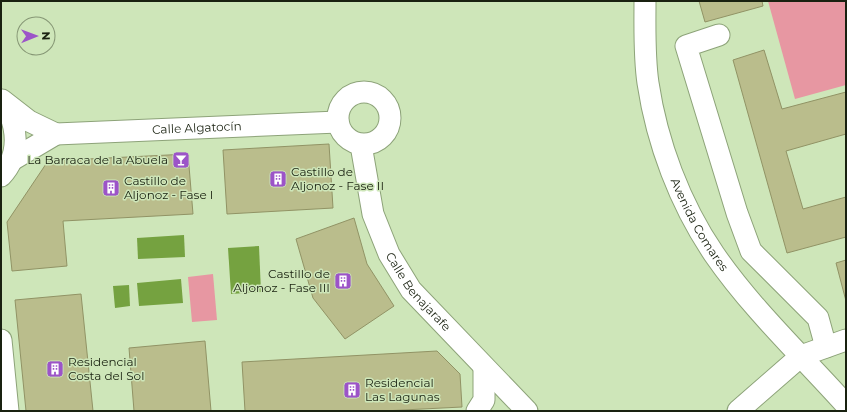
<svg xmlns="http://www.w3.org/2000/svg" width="847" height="412" viewBox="0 0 847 412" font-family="Montserrat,sans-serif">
<rect width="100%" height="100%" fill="#cee6b9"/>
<g fill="#e797a2">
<path d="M768,1H846V85L795,99Z"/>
<path d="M213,274L217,320L192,322L188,277Z"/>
</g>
<g fill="#75a240">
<path d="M184,235L185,257L138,259L137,238Z"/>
<path d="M259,246L261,292L231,294L228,248Z"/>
<path d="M181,279L183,303L139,306L137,283Z"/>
<path d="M129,285L130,306L115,308L113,286Z"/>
</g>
<g fill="#babd8c" stroke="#919365">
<path d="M699,1H762L763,6L705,22Z"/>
<path d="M764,50L782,109L846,92V134L786,151L803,209L846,197V237L787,253L733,60Z"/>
<path d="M329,144L333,208L227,214L223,150Z"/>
<path d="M188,154L193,214L63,221L67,266L12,271L7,222L48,161Z"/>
<path d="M354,218L367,264L394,306L345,339L313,298L296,239Z"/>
<path d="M846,260V301L836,263Z"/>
<path d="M81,294L93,411H26L15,300Z"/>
<path d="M205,341L211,411H134L129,348Z"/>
<path d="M437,351L460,374L462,407L383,411H245L242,362Z"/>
</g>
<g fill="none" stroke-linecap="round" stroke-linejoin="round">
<g stroke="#8da379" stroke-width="23">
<g id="minor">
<path id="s1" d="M645,1C645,28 644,56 648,83C657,143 680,204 714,254C752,309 802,356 846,405"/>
<path d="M719,35L686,46L737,213L751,251L818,318L826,347"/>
<circle cx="364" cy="118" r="26"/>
<path d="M2,100L29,121L56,134L12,160"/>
<path id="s2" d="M56,134L338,122"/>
<path id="s3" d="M361,145L373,214L389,254L411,290L527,411"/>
<path d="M1,176C21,155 18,126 4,103"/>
<path d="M1,340L8,411"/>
<path d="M477,411L484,400V367"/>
<path d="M738,411L801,356L846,340"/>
</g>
</g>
<use href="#minor" stroke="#fff" stroke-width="21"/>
</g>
<defs>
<g id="bar-square" transform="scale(0.9)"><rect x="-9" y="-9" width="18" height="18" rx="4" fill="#9c54c8" stroke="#cee6b9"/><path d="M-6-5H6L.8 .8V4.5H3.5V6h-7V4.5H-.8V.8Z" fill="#fff"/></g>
<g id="building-square" transform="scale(0.9)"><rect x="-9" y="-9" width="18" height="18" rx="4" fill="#9c54c8" stroke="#cee6b9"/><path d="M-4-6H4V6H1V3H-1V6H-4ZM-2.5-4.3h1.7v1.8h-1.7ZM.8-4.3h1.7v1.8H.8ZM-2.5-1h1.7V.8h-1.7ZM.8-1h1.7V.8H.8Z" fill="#fff"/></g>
</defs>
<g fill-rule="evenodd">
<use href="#bar-square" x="181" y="160"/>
<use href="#building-square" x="278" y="179"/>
<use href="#building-square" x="111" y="188"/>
<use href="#building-square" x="343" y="281"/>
<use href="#building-square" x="55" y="369"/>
<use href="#building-square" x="352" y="390"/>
</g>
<g text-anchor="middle" stroke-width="3" stroke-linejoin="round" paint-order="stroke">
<g font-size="12" fill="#192110" stroke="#cee6b9">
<text dy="4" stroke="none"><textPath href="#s2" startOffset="141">Calle Algatocín</textPath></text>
<text dy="4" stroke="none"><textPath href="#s1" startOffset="234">Avenida Comares</textPath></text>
<text dy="4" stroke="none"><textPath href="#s3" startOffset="161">Calle Benajarafe</textPath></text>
</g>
<g font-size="12" fill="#192110" stroke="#cee6b9" text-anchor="start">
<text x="168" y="164" text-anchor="end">La Barraca de la Abuela</text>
<text x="291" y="176">Castillo de<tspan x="291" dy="14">Aljonoz - Fase II</tspan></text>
<text x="124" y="185">Castillo de<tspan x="124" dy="14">Aljonoz - Fase I</tspan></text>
<text x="330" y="278" text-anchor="end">Castillo de<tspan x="330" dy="14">Aljonoz - Fase III</tspan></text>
<text x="68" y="366">Residencial<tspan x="68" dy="14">Costa del Sol</tspan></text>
<text x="365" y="387">Residencial<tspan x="365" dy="14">Las Lagunas</tspan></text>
</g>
</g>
<rect width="847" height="412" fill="none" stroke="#192110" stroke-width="4"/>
<g transform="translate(36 36) rotate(89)"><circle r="19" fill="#cee6b9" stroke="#869775"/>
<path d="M0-3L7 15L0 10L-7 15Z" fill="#9c54c8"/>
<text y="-6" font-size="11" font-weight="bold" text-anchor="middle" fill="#192110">N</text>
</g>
</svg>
